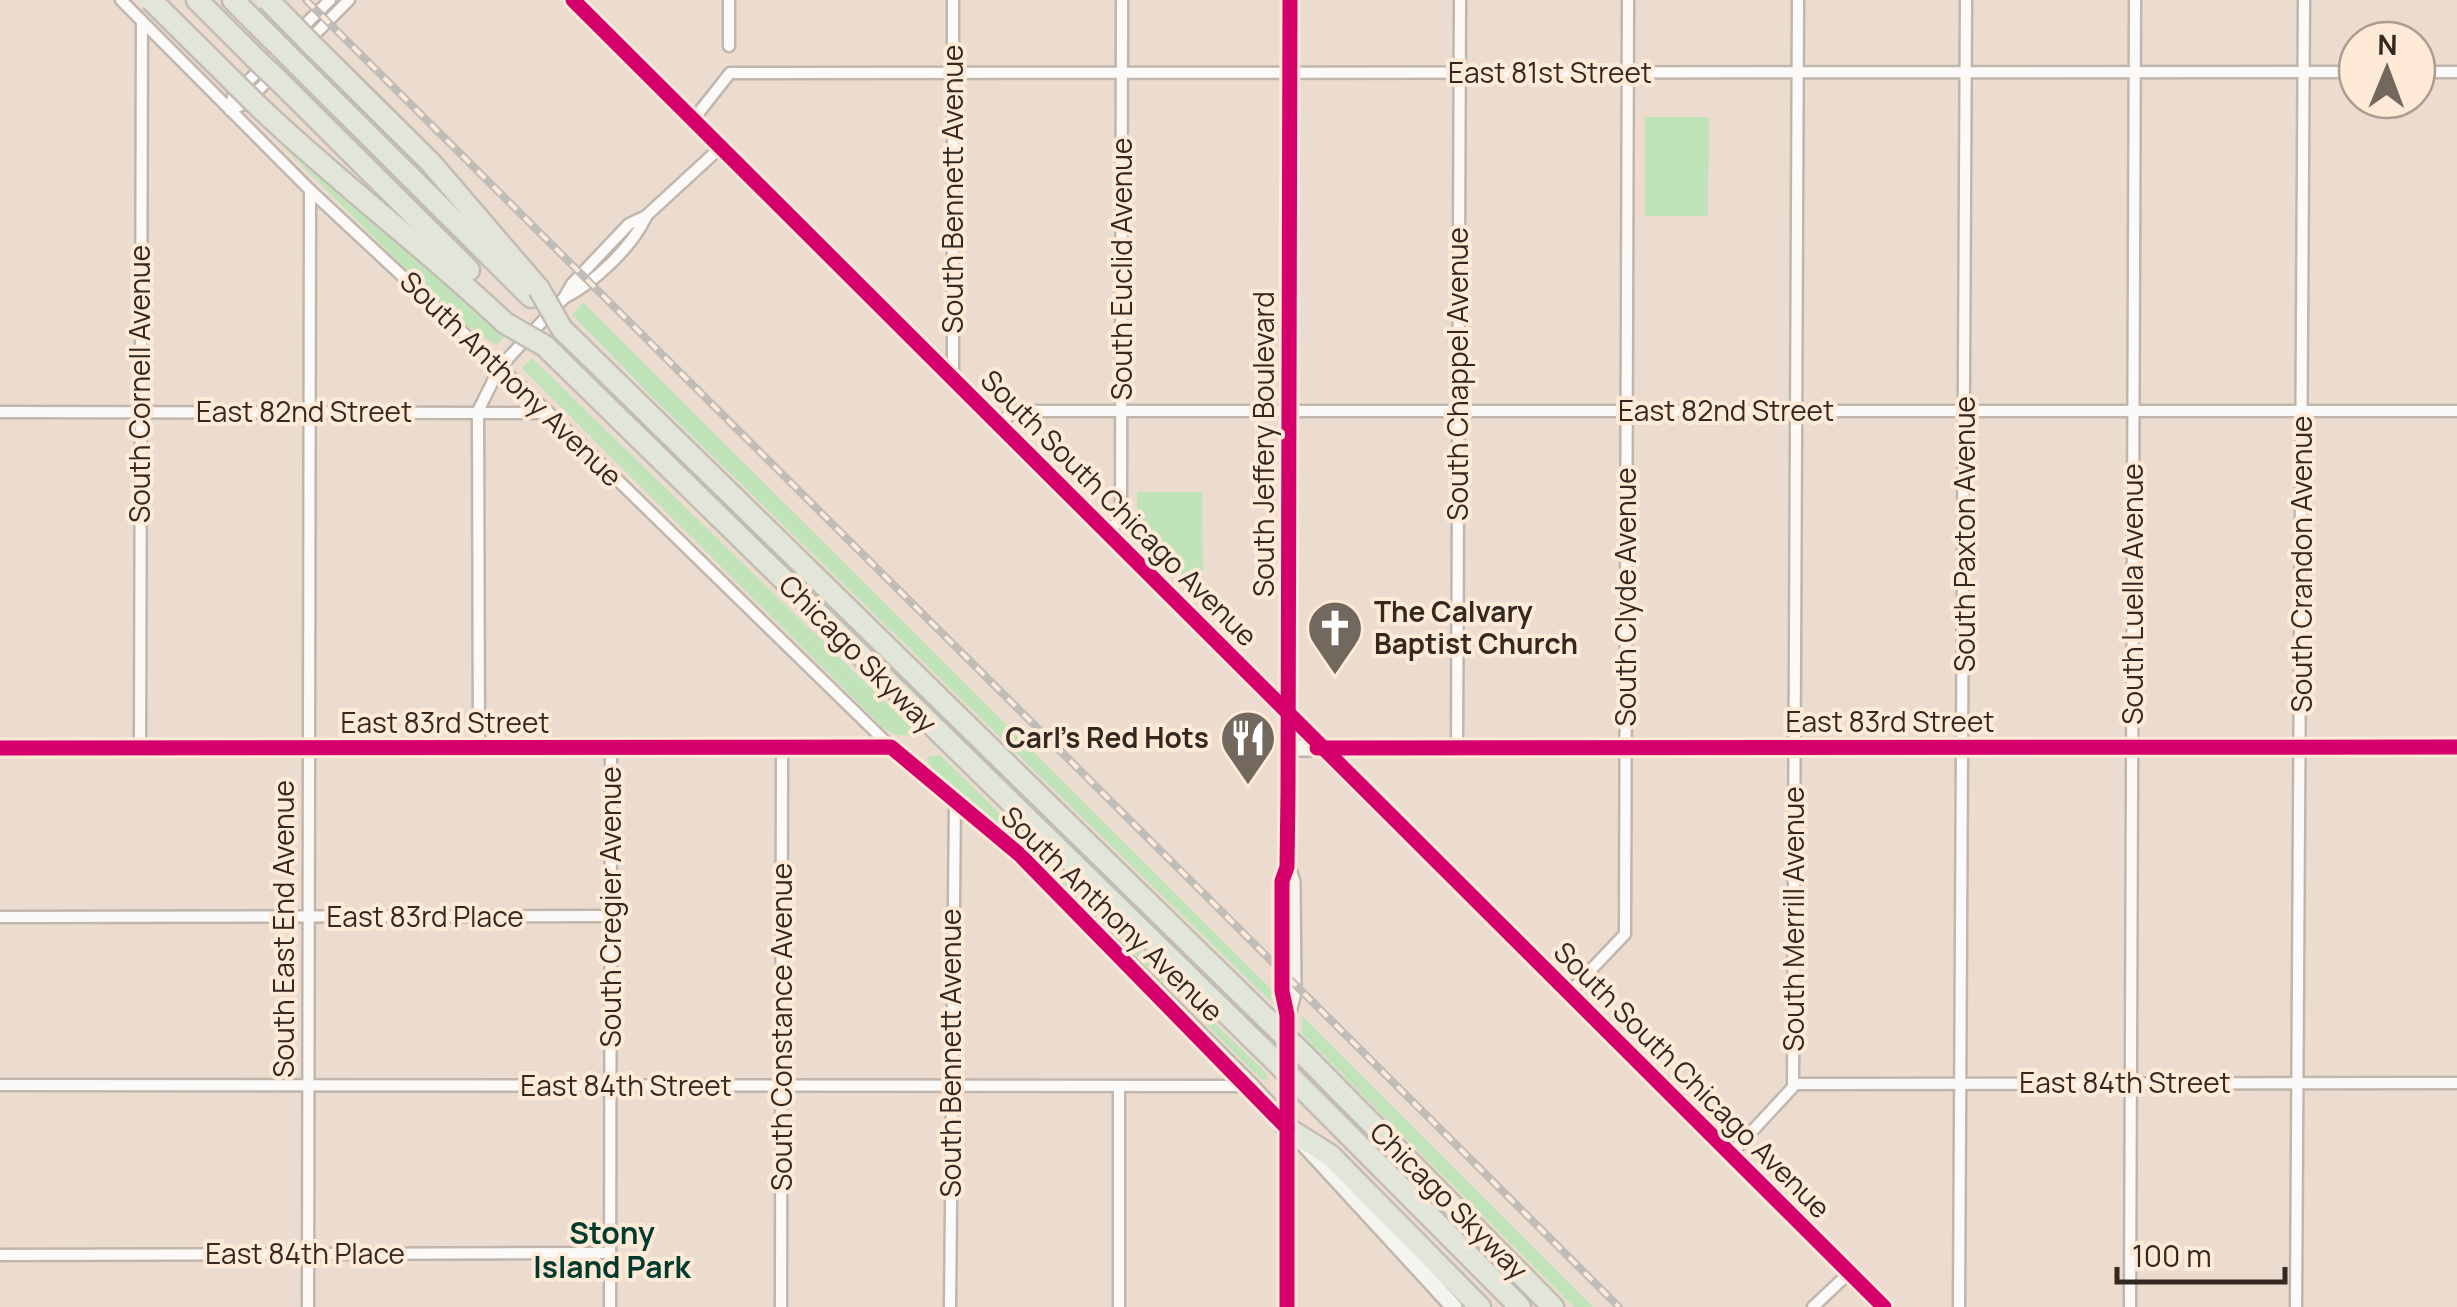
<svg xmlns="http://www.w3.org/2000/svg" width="2457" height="1307" viewBox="0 0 2457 1307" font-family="Manrope,sans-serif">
<rect width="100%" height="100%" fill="#ebdccf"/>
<g fill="#c1e3ba">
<path d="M250,110L301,162L508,333L496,345L454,317L251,115Z"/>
<path d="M1645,117H1709L1708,216H1645Z"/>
<path d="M583,302L1271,989V1002L648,393L572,315Z"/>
<path d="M532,358L920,736L896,735L883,728L522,368Z"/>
<path d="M1137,492H1202L1203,588L1198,591L1137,531Z"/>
<path d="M940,755L1267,1074L1268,1079L1262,1080L1022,842L929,767L928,757Z"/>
<path d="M1302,1016L1593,1307H1574L1302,1034Z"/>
</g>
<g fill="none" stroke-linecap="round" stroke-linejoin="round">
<g stroke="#c1b6ac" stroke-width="15">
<g id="street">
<path d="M121,0L310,190L549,413L890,746"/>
<path d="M305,44L349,0"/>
<path d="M729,46V0"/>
<path d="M2417,72H2457"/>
<path d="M230,110L244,104L293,56"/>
<path d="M230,110L233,96L330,0"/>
<path d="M693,120L730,73L2357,72"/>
<path d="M564,298C594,283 631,248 646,217"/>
<path d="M953,377V0"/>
<path d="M0,412L549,413"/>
<path d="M999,423L1015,411H2457"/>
<path d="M1108,533L1121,518L1122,0"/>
<path d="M140,748L142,21"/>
<path d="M479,748L478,411L500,367L564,298L572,284L629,224L646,216L721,147"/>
<path d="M1457,748L1460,0"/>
<path d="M0,917L611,916"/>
<path d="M1569,993L1625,934L1628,0"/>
<path d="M1793,1084L2457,1083"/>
<path d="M0,1085L1250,1086"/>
<path d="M1731,1154L1793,1087L1798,0"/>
<path d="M0,1255L610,1253"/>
<path d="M308,1307L310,190"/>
<path d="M610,1307L611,747"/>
<path d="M781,1307L782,747"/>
<path d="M950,1307L955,799"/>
<path d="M1119,1307V1086"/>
<path d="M1813,1307L1850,1272"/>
<path d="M1959,1307L1966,0"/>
<path d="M2130,1307L2135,0"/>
<path d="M2296,1307L2304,0"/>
</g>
</g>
<g stroke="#c1b6ac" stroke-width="20">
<g id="secondary">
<path d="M573,0L1884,1307"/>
<path d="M0,748L891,747L1020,855L1251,1086L1454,1307"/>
<path d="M1288,748L2457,747"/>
<path d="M1287,867L1292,882L1293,993L1288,1011"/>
<path d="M1287,1307V1015L1282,991V881L1287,867L1288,792L1290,0"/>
</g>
</g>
<g stroke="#c3bcb5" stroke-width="25">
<g id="highway">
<path d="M197,0L255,58"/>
<path d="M233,0L273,40"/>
<path d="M313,46L431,163L539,289"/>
<path d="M297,64L531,297"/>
<path d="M279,81L469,270"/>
<path d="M256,104C336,181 425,247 505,323"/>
<path d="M562,329L1269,1021"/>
<path d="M545,346L1269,1055"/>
<path d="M1304,1055L1553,1307"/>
<path d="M1304,1090L1520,1307"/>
<path d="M1287,1128L1330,1155L1480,1307"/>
</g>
</g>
<use href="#street" stroke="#fcfaf8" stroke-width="10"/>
<use href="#secondary" stroke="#f4f4ee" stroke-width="15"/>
<use href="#highway" stroke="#e2e6da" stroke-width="20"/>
<g stroke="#c0bcb8" stroke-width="8">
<path id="rail" d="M306,0L1619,1307"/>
</g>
<use href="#rail" stroke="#ffead7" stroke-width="4" stroke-dasharray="11" stroke-linecap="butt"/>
<g stroke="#c3bcb5" stroke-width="25" stroke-linecap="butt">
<g id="highway-bridge">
<path d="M151,0L256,104"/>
<path d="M268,0L313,46"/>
<path d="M273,40L297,64"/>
<path d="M255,58L279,81"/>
<path d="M539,289L562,329"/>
<path d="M505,323L545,346"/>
<path d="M1269,1021L1304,1055"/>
<path d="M1269,1055L1304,1090"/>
</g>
</g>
<use href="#highway-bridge" stroke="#e2e6da" stroke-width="20"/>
<g stroke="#ffead7" stroke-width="21">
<g id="cycleway">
<path d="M573,0L1884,1307"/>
<path d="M0,748L891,747L1020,855L1287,1128"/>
<path d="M1317,748L2457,747"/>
<path d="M1287,1307V1015L1282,991V881L1287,867L1288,792L1290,0"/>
</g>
</g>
<use href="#cycleway" stroke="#d6006c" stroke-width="15"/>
</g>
<defs>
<g id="church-pin" transform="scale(2.875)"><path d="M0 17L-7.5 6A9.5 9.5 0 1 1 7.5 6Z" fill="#73685d" stroke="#ffead7"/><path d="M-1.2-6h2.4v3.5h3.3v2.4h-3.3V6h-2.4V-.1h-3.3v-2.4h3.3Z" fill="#fff"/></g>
<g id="restaurant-pin" transform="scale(2.875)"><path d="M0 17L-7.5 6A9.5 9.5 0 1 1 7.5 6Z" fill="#73685d" stroke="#ffead7"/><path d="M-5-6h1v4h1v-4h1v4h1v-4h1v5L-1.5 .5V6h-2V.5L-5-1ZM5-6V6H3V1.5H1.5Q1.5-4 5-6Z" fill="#fff"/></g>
</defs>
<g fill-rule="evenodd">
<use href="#church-pin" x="1335" y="628"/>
<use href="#restaurant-pin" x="1248" y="738"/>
</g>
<g text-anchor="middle" stroke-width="8" stroke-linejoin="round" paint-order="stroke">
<g font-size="28" fill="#332920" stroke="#ffead7">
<text x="1550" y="83">East 81st Street</text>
<text transform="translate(953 189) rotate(-90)" y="10">South Bennett Avenue</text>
<text transform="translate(1122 269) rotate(-90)" y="10">South Euclid Avenue</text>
<text transform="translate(1458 374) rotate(-90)" y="10">South Chappel Avenue</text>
<text transform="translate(511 379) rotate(44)" y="10">South Anthony Avenue</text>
<text transform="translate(140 384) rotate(-90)" y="10">South Cornell Avenue</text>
<text x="1726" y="421">East 82nd Street</text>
<text x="304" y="422">East 82nd Street</text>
<text transform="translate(1264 444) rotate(-90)" y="10">South Jeffery Boulevard</text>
<text transform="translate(1119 508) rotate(45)" y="10">South South Chicago Avenue</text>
<text transform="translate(1965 534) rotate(-90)" y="10">South Paxton Avenue</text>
<text transform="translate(2302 564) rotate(-90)" y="10">South Crandon Avenue</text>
<text transform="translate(2133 594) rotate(-90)" y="10">South Luella Avenue</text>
<text transform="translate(1626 597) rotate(-90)" y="10">South Clyde Avenue</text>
<text transform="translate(858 654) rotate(45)" y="10">Chicago Skyway</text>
<text x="1890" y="732">East 83rd Street</text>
<text x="445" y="733">East 83rd Street</text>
<text transform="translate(611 907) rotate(-90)" y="10">South Cregier Avenue</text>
<text transform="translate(1112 914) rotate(44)" y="10">South Anthony Avenue</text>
<text x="425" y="927">East 83rd Place</text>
<text transform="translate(1794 919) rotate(-90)" y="10">South Merrill Avenue</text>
<text transform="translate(284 929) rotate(-90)" y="10">South East End Avenue</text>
<text transform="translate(782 1027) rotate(-90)" y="10">South Constance Avenue</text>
<text transform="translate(951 1053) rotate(-90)" y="10">South Bennett Avenue</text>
<text transform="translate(1692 1080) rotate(45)" y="10">South South Chicago Avenue</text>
<text x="2125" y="1093">East 84th Street</text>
<text x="626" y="1096">East 84th Street</text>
<text transform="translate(1449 1201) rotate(45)" y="10">Chicago Skyway</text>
<text x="305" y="1264">East 84th Place</text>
</g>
<g font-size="28" font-weight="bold" fill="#332920" stroke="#ffead7" text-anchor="start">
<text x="1374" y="622">The Calvary<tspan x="1374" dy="32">Baptist Church</tspan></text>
<text x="1209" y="748" text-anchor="end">Carl's Red Hots</text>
</g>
<g font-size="30" font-weight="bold" fill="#013b2e" stroke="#ffead7">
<text x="612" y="1244">Stony<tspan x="612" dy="34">Island Park</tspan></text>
</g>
</g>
<g transform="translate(2387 70) rotate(1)"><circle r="48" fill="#ffead7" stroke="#ad9d8e" stroke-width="2.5"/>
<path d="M0-8L18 38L0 25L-18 38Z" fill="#73685d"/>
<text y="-15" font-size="28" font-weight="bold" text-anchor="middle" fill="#332920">N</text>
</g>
<path d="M2117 1267v15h168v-15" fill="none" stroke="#332920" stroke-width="5"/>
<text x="2132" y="1267" font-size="30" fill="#332920" stroke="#ffead7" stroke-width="8" paint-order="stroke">100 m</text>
</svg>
